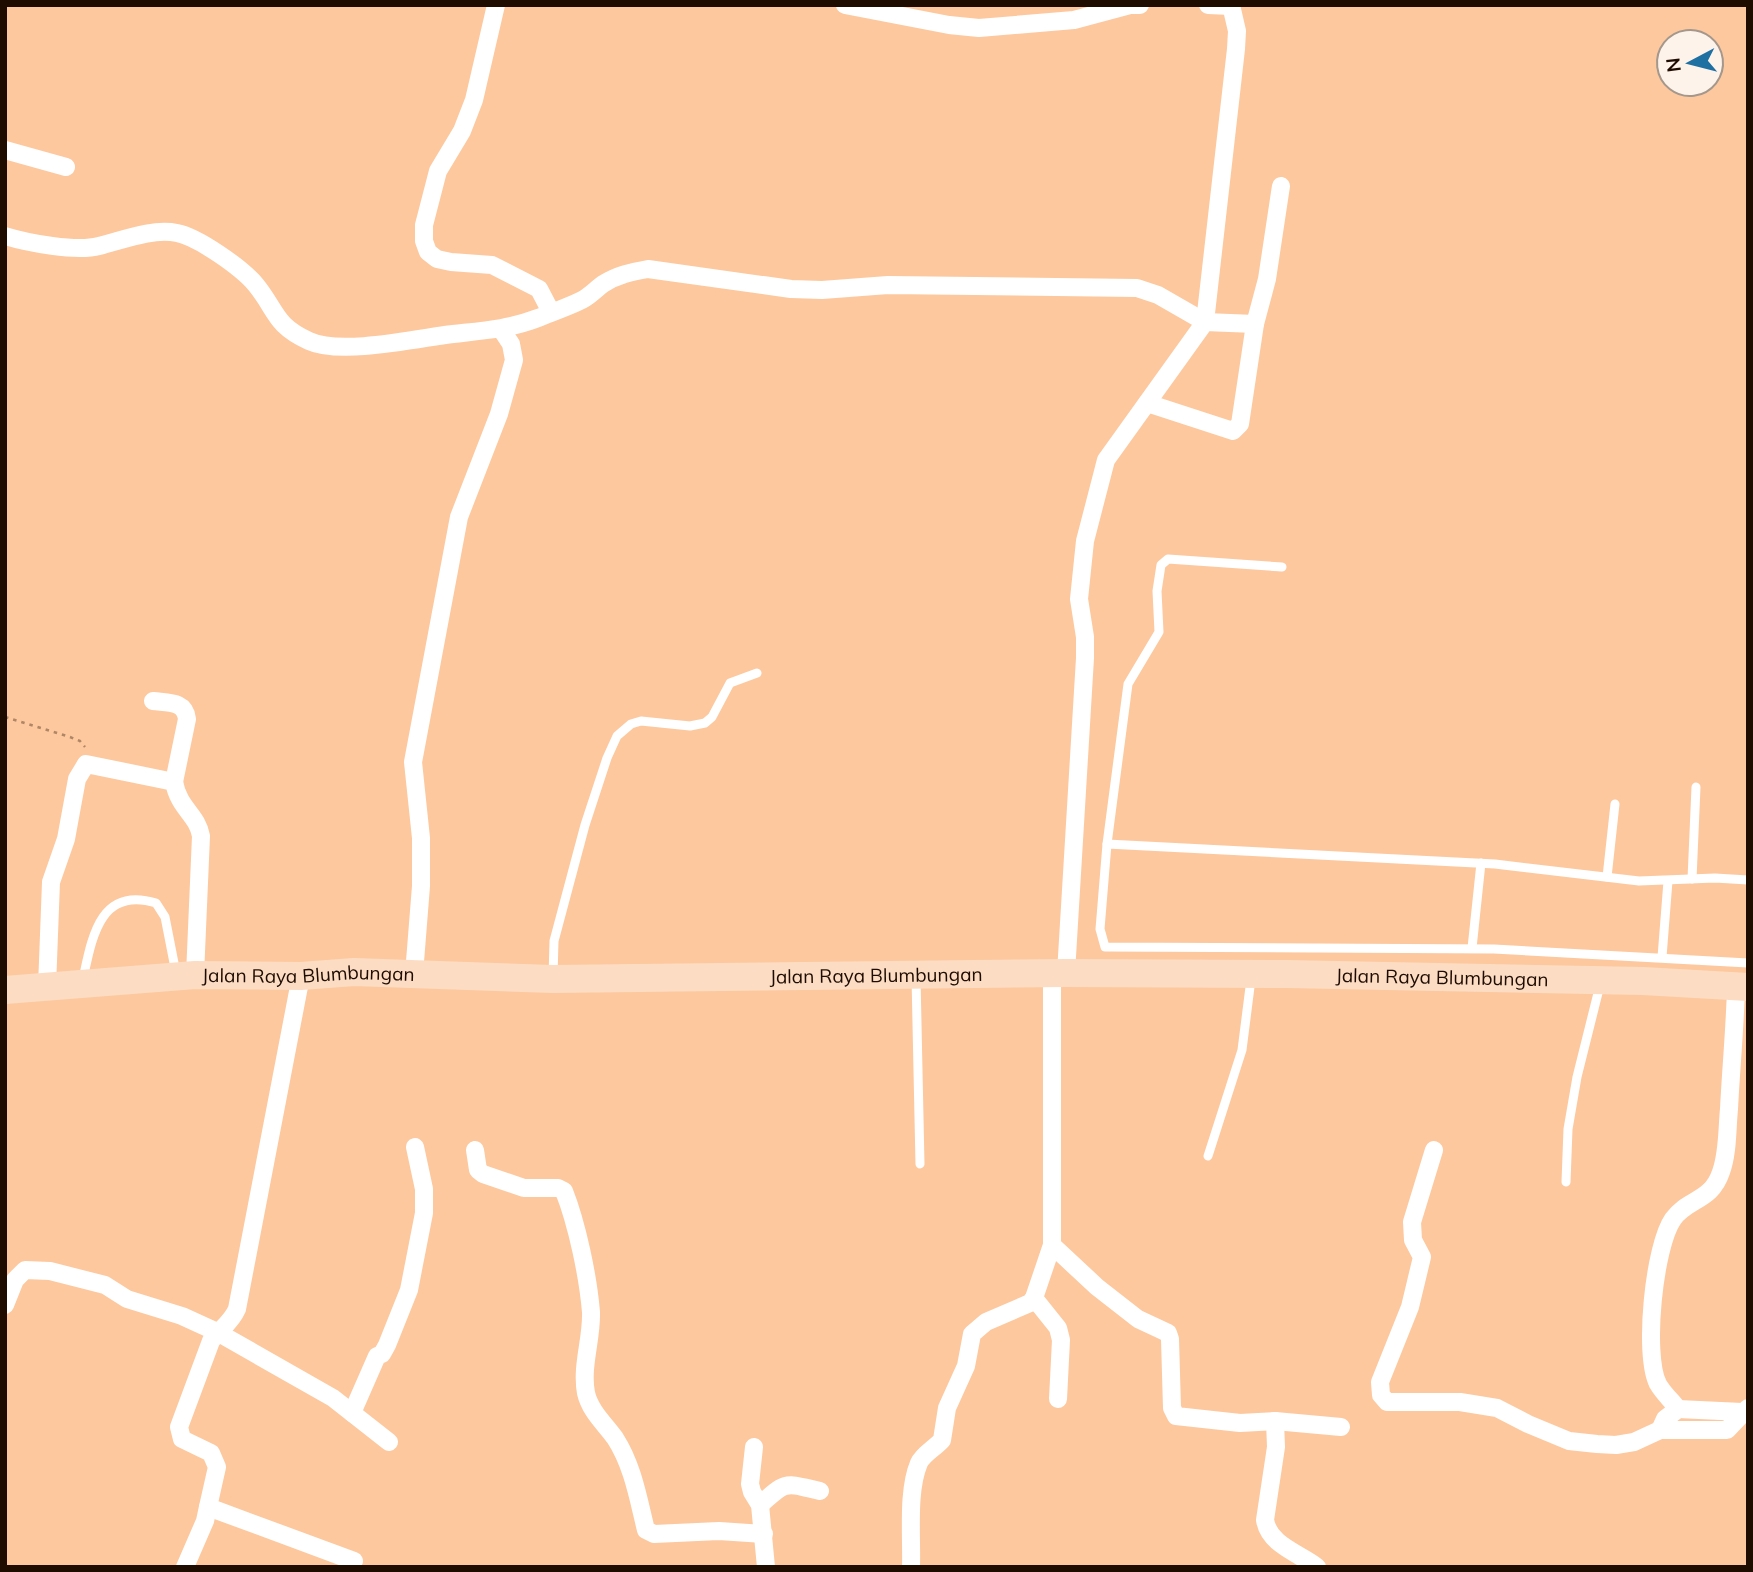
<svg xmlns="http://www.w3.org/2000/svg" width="1753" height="1572" viewBox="0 0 1753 1572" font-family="Mulish,sans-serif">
<rect width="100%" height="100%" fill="#fdc89d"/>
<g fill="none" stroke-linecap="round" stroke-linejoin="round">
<path stroke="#af8666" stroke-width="2.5" stroke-dasharray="3.5 5" stroke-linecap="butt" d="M5,717L70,737L80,741L85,747"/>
<g stroke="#fff" stroke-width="9">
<path d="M1282,567L1168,559L1161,565L1157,591L1159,632L1128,684L1107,844L1100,929L1105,947L1494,949L1748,963"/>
<path d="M1107,844L1495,864L1639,881L1715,878L1748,880"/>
<path d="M1607,877L1615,804"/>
<path d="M1692,879L1696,787"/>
<path d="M1472,948L1481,863"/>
<path d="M1662,957L1668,881"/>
<path d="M553,977L554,941L585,825L607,758L617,736L631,724L641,721L690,726L705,723L712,717L730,683L757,673"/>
<path d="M916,977L920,1164"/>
<path d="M83,979C92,937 100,886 156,903L165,917L176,973"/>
<path d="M1208,1156L1242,1050L1251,979"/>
<path d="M1566,1182L1568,1129L1577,1077L1600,985"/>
</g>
<g stroke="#fff" stroke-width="18">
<path d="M496,5L474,100L462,131L438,171L424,225V241L428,252L437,259L451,262L492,265L539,289L551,312"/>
<path d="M845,5L949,25L979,28L1074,20L1130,5H1140"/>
<path d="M1208,5L1231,6"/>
<path d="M5,150L66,167"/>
<path d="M5,236C28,243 76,252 99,246C123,240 152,228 177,233C198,237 242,268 256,285C277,311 274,325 309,341C339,355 411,340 445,335C477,331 507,330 538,318C553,312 568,307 582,300C590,296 596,289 603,284C617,275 631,272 648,269L791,289L822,290L888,285L1137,288L1158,295L1205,322L1255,324L1267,279L1281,186"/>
<path d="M1147,403L1233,431L1240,424L1255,324"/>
<path d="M153,701C169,703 185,701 187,719L174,782"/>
<path d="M1066,973L1085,658V637L1079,599L1085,541L1106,460L1205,322L1236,49L1237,31L1231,5"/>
<path d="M414,974L421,886V838L413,762L459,517L499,414L514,360L511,344L501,329"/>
<path d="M47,987L51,882L66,839L77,779L86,764L174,782C179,809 197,814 201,836L195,975"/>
<path d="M475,1150L478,1170L483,1174L524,1188H558L564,1191C577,1224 588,1276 591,1312C592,1339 581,1366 586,1393C590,1411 605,1424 615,1438C633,1466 638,1498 646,1530L654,1534L719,1531L764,1534"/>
<path d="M1434,1150L1412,1222L1413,1240L1422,1257L1410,1307L1380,1382L1381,1395L1387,1402H1460L1497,1408L1528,1424L1569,1441L1597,1444L1616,1445L1634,1442L1660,1430H1727L1748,1408"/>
<path d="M1052,1245L1097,1287L1138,1319L1168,1333L1170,1339L1172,1408L1176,1416L1240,1423L1275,1421L1341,1427"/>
<path d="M1034,1298L1058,1328L1061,1340L1058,1399"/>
<path d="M5,1305L15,1280L25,1270L50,1271L105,1285L127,1299L182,1316L217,1332L333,1398L389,1442"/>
<path d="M1678,1409L1742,1412"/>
<path d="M352,1413L377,1356L382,1354L387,1345L409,1290L424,1213V1189L415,1147"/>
<path d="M1275,1421L1276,1447L1265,1520C1269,1545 1299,1553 1317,1567"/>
<path d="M1660,1430L1665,1419L1678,1409C1672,1401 1663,1393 1658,1384C1643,1355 1654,1246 1673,1219C1688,1198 1711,1202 1721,1172C1728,1153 1727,1129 1729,1109C1731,1068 1735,1028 1736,987"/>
<path d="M754,1447L750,1484L752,1492L760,1505L766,1567"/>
<path d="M760,1505C787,1480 785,1483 820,1491"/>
<path d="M208,1507L354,1561"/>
<path d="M185,1567L205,1521L208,1507L217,1467L211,1453L182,1439L179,1427L211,1341C220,1329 231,1323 237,1309L301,976"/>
<path d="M911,1567C912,1536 907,1491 919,1463C923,1454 935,1448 942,1440L947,1408L966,1366L972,1334L986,1322L1030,1303L1034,1298L1052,1245V974"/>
</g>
<path stroke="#fcddc4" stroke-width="28" id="s1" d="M5,990L195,975L301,976L354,972L553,979L1066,973L1286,974L1643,981L1748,987"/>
</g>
<g text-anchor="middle" stroke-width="7" stroke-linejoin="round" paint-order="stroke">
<g font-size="19" fill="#1e0c00" stroke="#fef3ea">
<text dy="7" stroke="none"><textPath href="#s1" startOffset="304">Jalan Raya Blumbungan</textPath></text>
<text dy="7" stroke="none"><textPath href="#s1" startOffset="872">Jalan Raya Blumbungan</textPath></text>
<text dy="7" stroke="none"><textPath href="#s1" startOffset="1438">Jalan Raya Blumbungan</textPath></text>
</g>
</g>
<rect width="1753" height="1572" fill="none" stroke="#1e0c00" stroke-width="14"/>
<g transform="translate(1690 63) rotate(263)"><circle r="33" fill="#fef3ea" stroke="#a4978c" stroke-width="2"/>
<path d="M0-5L12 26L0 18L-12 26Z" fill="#1f70a2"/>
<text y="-10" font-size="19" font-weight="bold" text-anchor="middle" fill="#1e0c00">N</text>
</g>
</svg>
